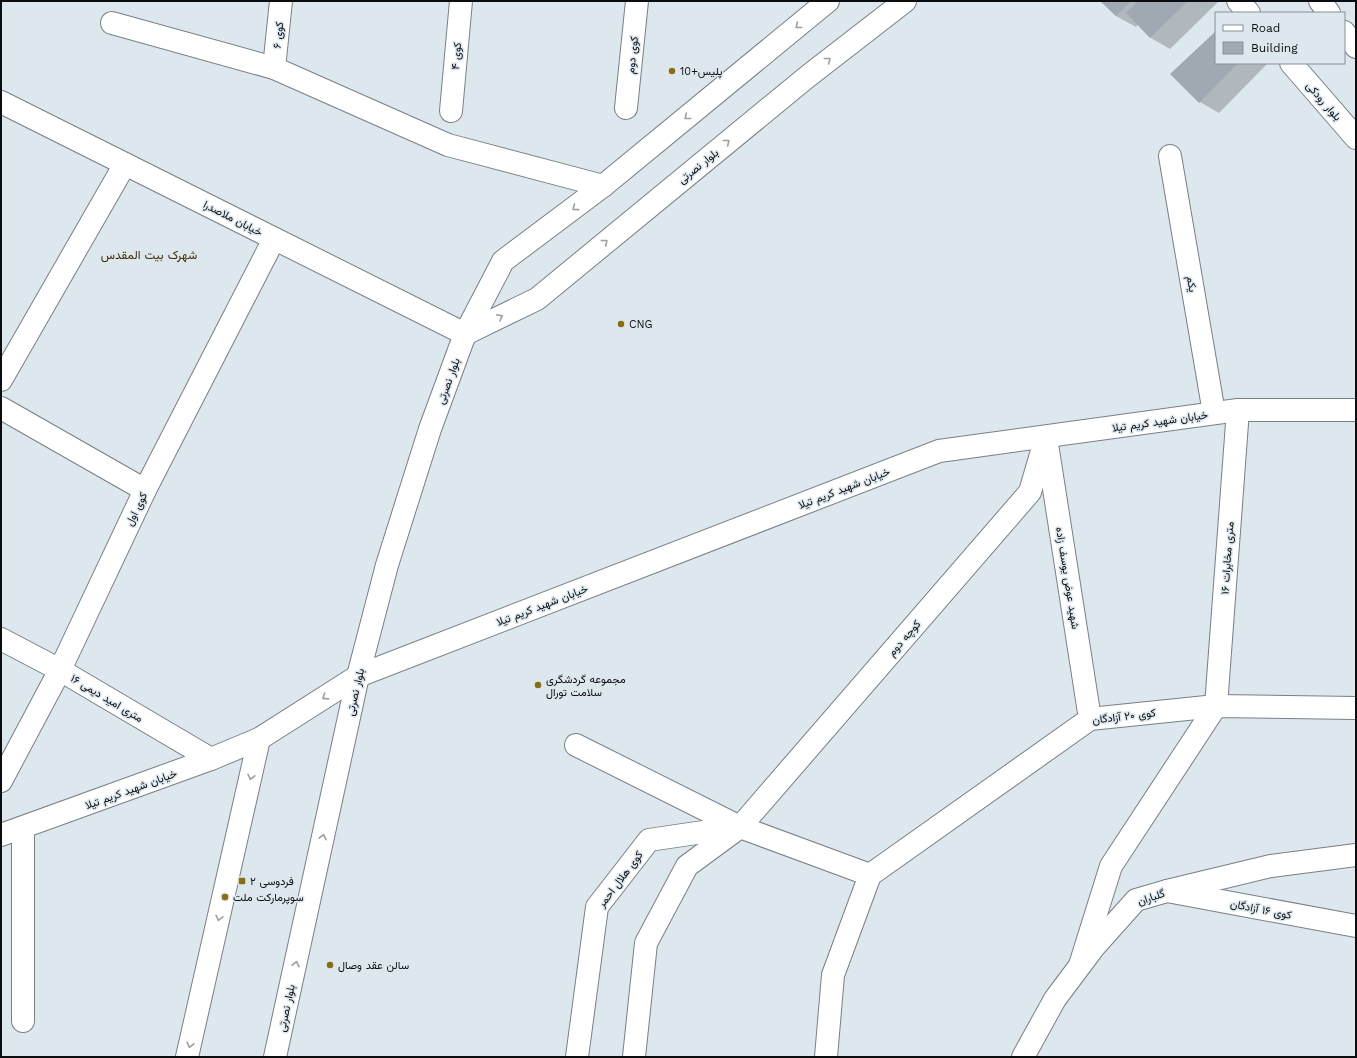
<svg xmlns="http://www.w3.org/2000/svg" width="1357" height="1058" viewBox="0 0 1357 1058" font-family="'Work Sans',Vazirmatn,sans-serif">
<rect width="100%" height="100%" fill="#dde7ee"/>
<g fill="#0003">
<path d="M1101,1H1219L1170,49L1151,38L1138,24L1136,27L1116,16Z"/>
<path d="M1216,32V63L1267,64L1219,113L1200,102Z"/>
</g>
<g fill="#a0a9b1">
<path d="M1100,1H1131L1116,16Z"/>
<path d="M1138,1H1188L1150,38L1126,13Z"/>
<path d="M1216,31V63H1238L1199,103L1170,74Z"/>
</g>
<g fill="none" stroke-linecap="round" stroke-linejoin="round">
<g stroke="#778087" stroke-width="24">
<g id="minor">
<path d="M112,23L274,68L448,145L603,186"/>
<path d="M274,68L281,1"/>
<path d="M626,108L637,1"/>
<path d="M451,111L461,1"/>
<path d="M1170,156L1214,413"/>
<path d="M1,380L125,164"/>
<path d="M1,408L145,490"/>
<path d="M1047,444L1090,719"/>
<path d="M1,639L60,670L211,759"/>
<path d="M576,745L740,827L870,875"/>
<path d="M1,781L60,670L145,490L274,239"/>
<path d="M23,828V1021"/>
<path d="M870,875L1090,719L1216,706L1356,708"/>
<path d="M1167,891L1356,926"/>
<path d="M1080,965L1111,866L1216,706L1238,410"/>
<path d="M577,1057L597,907L649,840L737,827"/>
<path d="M634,1057L646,943L687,866L740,827L1030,492L1046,437"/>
<path d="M826,1057L833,975L870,875"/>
</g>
</g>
<g stroke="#778087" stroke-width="24">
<g id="tertiary">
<path d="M1,102L465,334"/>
<path d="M358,676L939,451L1238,410H1356"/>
<path d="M1,835L211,759L259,739"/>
<path d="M1023,1057L1055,999L1094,947L1136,900L1167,891L1271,866L1356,855"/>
</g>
</g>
<g stroke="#778087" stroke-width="24">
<g id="secondary">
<path d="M1238,1L1249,13"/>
<path d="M1320,1L1329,13"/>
<path d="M1344,32L1356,47"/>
<path d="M1291,63L1356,138"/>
<path d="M465,334L537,299L807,77L905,1"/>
<path d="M187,1057L259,739L358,676"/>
<path d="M275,1057L358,676L387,565L430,429L465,334L503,261L603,186L828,1"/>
</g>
</g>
<use href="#minor" stroke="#fff" stroke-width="22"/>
<use href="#tertiary" stroke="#fff" stroke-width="22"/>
<use href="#secondary" stroke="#fff" stroke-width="22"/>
</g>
<defs><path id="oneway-chevron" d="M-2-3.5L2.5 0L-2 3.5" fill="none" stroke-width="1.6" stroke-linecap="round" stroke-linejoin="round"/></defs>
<g stroke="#9d9e9f">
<use href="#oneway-chevron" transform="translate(798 26) rotate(141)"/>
<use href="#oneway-chevron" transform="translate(828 60) rotate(-38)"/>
<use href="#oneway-chevron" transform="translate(687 117) rotate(141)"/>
<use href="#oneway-chevron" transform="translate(727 142) rotate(-39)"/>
<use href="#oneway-chevron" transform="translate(575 208) rotate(143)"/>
<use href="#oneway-chevron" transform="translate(605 242) rotate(-39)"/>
<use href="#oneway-chevron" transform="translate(500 317) rotate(-27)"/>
<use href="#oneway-chevron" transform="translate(325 697) rotate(147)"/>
<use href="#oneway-chevron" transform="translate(251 777) rotate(103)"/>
<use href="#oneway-chevron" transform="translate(323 837) rotate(-78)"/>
<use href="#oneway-chevron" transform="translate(219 918) rotate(103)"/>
<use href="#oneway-chevron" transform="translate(296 964) rotate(-78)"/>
<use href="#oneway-chevron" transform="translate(190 1045) rotate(103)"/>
</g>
<g fill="#8c6d0f" stroke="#dde7ee" stroke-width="1.5">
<circle cx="672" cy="71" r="4"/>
<circle cx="621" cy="324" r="4"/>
<circle cx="538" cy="685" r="4"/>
<rect x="238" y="877" width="8" height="8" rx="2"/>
<circle cx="225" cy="897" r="4"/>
<circle cx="330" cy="965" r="4"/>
</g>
<g text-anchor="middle" stroke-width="3" stroke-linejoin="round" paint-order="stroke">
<g font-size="11" fill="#0a0d0f" stroke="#dde7ee">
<text transform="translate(278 35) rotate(-84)" y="4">کوی ۶</text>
<text transform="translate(632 55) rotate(-84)" y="4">کوی دوم</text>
<text transform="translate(456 56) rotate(-85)" y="4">کوی ۴</text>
<text transform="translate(1324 101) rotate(49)" y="4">بلوار رودکی</text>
<text transform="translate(698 166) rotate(-39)" y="4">بلوار نصرتی</text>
<text transform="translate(233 218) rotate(27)" y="4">خیابان ملاصدرا</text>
<text transform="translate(1192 284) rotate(80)" y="4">یکم</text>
<text transform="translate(448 381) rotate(-70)" y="4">بلوار نصرتی</text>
<text transform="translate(1160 421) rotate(-8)" y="4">خیابان شهید کریم تیلا</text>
<text transform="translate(844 488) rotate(-21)" y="4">خیابان شهید کریم تیلا</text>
<text transform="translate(136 509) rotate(-64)" y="4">کوی اول</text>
<text transform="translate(1227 558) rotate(-86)" y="4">۱۶ متری مخابرات</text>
<text transform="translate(1068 578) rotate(81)" y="4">شهید عوض یوسف زاده</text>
<text transform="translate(542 605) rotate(-21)" y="4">خیابان شهید کریم تیلا</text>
<text transform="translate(904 638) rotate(-49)" y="4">کوچه دوم</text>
<text transform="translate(355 692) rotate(-77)" y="4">بلوار نصرتی</text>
<text transform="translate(107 698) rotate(31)" y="4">۱۶ متری امید دیمی</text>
<text transform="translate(1124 716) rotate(-7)" y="4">کوی ۲۰ آزادگان</text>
<text transform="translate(131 789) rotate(-20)" y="4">خیابان شهید کریم تیلا</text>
<text transform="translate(620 879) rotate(-53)" y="4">کوی هلال احمر</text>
<text transform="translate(1151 897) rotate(-19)" y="4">گلباران</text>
<text transform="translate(1261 909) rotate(11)" y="4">کوی ۱۶ آزادگان</text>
<text transform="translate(286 1008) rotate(-78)" y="4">بلوار نصرتی</text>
</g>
<g font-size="11" fill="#0a0d0f" stroke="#dde7ee" text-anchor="start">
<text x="680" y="75">پلیس+10</text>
<text x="629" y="328">CNG</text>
<text x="546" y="683">مجموعه گردشگری<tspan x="546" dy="13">سلامت تورال</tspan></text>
<text x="250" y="885">فردوسی ۲</text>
<text x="233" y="901">سوپرمارکت ملت</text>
<text x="338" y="969">سالن عقد وصال</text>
</g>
<g font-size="12" fill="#3c2d02" stroke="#dde7ee">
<text x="149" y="259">شهرک بیت المقدس</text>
</g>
</g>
<rect width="1357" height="1058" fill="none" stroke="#0a0d0f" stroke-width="4"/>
<rect x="1215" y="12" width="130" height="52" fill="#dde7ee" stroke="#899095"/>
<rect x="1223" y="25" width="20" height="6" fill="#ffffff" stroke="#899095"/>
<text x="1251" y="32" font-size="12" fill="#0a0d0f">Road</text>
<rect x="1223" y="42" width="20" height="12" fill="#a0a9b1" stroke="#899095"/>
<text x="1251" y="52" font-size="12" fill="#0a0d0f">Building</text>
</svg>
